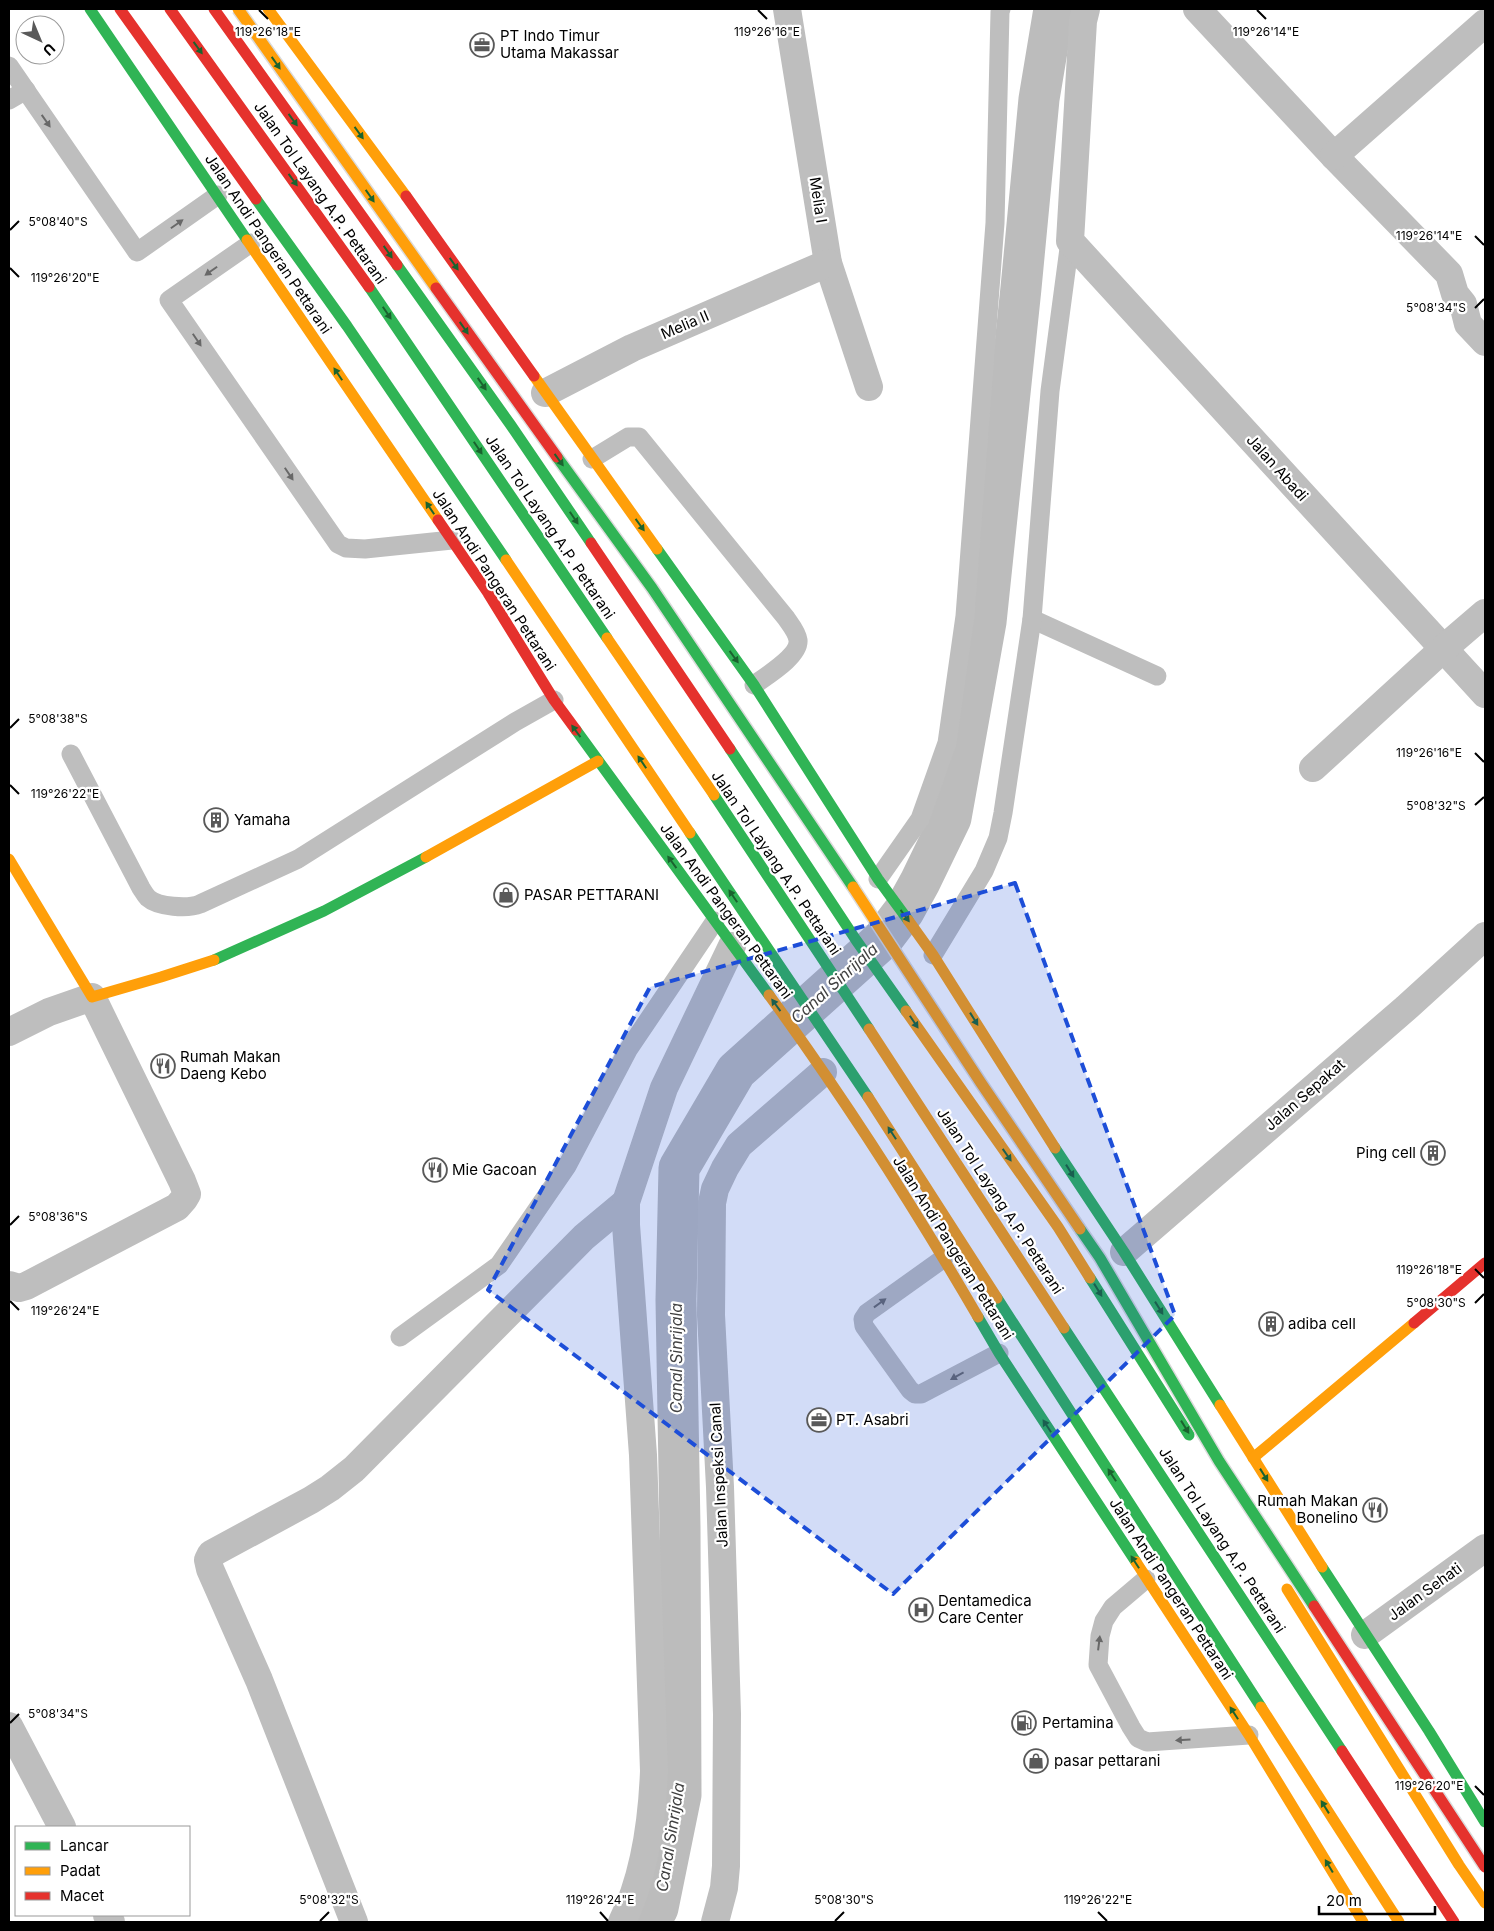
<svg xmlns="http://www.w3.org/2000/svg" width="1494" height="1931" viewBox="0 0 1494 1931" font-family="Inter,sans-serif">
<rect width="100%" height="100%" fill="#fff"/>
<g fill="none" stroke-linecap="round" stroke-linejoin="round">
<path stroke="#bcbcbc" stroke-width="41" d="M650,1922L658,1908L681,1795L680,1528L676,1300L679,1168L736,1071L882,940L904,911L920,882L951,818L986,622L1021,288L1039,99L1054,9"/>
<g stroke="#bebebe" stroke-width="19">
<path d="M9,66L137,252L218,195"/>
<path d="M9,100L26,90"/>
<path d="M251,243L169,300L338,544L346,548L365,549L452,540"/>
<path d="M592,459L628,437H639L786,618C790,624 797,632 798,640C800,656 766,676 754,685"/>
<path d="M1032,619L1157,676"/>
<path d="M71,754L141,888C143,891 145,895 148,898C158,907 188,909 200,904L298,859L515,722L554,700"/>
<path d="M878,879L920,819L947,743L965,616L995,223L1000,12L1001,9"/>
<path d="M933,955L984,871L998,838L1003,813L1032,619L1050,391L1070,241"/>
<path d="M944,1258L867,1313L863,1319L864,1326L910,1390L915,1394H921L999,1353"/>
<path d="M400,1337L499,1265L567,1166L628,1050L715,921"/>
<path d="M1146,1579L1113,1607L1104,1621L1100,1636L1098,1665L1131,1727L1138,1738L1147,1742L1249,1735"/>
</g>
<g stroke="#bebebe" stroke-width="28">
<path d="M787,9L828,263L869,387"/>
<path d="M1086,9L1083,21L1070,241L1485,694"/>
<path d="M1197,9L1334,156L1449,274L1455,294L1463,304L1468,324L1485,342"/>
<path d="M1334,156L1485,23"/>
<path d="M545,393L632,348L828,263"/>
<path d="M1313,768L1443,649L1485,613"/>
<path d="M9,1032L49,1012L92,997L182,1181L187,1194L184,1199L177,1207L26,1286L19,1288L9,1285"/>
<path d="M1124,1252L1406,1008L1485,936"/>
<path d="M1365,1635L1485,1548"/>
<path d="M9,1726L62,1827"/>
<path d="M107,1915L111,1922"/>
<path d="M354,1922L259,1680L210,1569L208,1560L211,1554L311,1500L330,1488L354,1469L584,1237L626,1202"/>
<path d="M622,1922C645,1876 652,1822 654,1771L643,1455L626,1225V1202L664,1088L732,946"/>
<path d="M715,1922L724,1888L726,1866L727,1714L720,1487L711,1315L712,1203L715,1189L725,1168L739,1145L823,1072"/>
</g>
<g stroke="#30b455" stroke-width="11">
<path d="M90,9L247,240"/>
<path d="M256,199L347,326L506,560"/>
<path d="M397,265L510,424L591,543"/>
<path d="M369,287L607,638"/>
<path d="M657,549L754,685L878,879L908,920"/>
<path d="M576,730L769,995"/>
<path d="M730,749L856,940L906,1011"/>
<path d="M714,795L869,1029"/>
<path d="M690,833L868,1097"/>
<path d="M214,960L324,911L426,857"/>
<path d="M1055,1148L1124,1252L1220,1405"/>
<path d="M1090,1278L1189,1435"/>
<path d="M997,1298L1261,1707"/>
<path d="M978,1317L999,1353L1136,1562"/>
<path d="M1064,1328L1342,1751"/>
<path d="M1322,1567L1429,1731L1485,1822"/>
</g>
<g stroke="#ff9f0a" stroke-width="11">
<path d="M268,9L406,196"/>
<path d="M247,240L438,520"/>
<path d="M534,376L657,549"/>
<path d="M506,560L690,833"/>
<path d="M607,638L714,795"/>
<path d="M426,857L598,761"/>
<path d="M9,859L92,997L161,977L214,960"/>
<path d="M908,920L933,955L1055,1148"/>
<path d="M769,995C844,1098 914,1207 978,1317"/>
<path d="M906,1011L1058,1227L1090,1278"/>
<path d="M869,1029L1064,1328"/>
<path d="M868,1097L997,1298"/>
<path d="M1220,1405L1322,1567"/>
<path d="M1253,1458L1414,1323"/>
<path d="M1136,1562L1249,1735L1363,1922"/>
<path d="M1287,1589L1459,1865L1485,1903"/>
<path d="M1261,1707L1399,1922"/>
</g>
<g stroke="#e5322d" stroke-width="11">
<path d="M120,9L256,199"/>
<path d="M170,9L369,287"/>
<path d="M214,9L397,265"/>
<path d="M406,196L534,376"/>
<path d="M438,520L488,593L554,700L576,730"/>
<path d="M591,543L730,749"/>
<path d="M1414,1323L1485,1263"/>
<path d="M1342,1751L1454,1922"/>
</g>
<g stroke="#dbdbdb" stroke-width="14" stroke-linecap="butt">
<g id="fast-bridge">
<path d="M557,457L652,588L853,887"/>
<path d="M1080,1229L1100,1258L1219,1461L1314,1606"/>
</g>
</g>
<g stroke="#dbdbdb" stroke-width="14" stroke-linecap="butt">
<g id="slow-bridge">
<path d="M238,9L436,288"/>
<path d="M853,887L981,1083L1080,1229"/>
</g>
</g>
<g stroke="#dbdbdb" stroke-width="14" stroke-linecap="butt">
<g id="jam-bridge">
<path d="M436,288L557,457"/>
<path d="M1314,1606L1485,1867"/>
</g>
</g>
<use href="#fast-bridge" stroke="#30b455" stroke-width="11"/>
<use href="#slow-bridge" stroke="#ff9f0a" stroke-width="11"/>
<use href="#jam-bridge" stroke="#e5322d" stroke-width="11"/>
</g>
<defs><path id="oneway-solid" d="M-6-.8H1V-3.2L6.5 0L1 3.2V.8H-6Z" transform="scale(1.25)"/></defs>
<g fill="#1a632f">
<use href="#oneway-solid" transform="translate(198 48) rotate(54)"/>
<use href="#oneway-solid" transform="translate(276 63) rotate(55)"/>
<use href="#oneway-solid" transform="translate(293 120) rotate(54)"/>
<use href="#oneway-solid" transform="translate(359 133) rotate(54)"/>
<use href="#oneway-solid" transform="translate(293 180) rotate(54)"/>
<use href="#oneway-solid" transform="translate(370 196) rotate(55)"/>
<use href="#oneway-solid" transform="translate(388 252) rotate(55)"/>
<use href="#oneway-solid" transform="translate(454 264) rotate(55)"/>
<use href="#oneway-solid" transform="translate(387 313) rotate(56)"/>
<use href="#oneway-solid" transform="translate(464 328) rotate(55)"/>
<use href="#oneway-solid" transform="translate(338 374) rotate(-124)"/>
<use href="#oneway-solid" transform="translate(482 384) rotate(55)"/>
<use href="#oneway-solid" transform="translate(478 448) rotate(56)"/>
<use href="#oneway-solid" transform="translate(559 460) rotate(54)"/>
<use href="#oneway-solid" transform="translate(430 508) rotate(-124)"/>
<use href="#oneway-solid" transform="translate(574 518) rotate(56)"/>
<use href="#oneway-solid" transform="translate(640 525) rotate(54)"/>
<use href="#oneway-solid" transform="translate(734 657) rotate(54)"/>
<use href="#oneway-solid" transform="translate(576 731) rotate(-126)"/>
<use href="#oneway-solid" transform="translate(642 762) rotate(-124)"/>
<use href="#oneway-solid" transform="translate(672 862) rotate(-126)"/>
<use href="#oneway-solid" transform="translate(733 896) rotate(-124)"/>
<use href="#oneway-solid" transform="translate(905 916) rotate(54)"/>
<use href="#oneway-solid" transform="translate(776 1005) rotate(-126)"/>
<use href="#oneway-solid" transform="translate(974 1019) rotate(58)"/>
<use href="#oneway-solid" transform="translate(914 1022) rotate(56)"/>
<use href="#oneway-solid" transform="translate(892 1133) rotate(-123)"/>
<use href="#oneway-solid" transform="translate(1007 1155) rotate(55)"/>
<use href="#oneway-solid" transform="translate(1070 1171) rotate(58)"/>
<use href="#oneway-solid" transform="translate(1098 1290) rotate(58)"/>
<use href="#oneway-solid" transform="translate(1159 1308) rotate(58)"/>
<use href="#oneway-solid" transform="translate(1047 1426) rotate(-123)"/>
<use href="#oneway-solid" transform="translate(1185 1427) rotate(58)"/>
<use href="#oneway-solid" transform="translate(1112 1475) rotate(-123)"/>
<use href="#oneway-solid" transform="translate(1264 1475) rotate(58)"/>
<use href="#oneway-solid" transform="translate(1135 1562) rotate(-123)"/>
<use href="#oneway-solid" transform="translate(1234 1713) rotate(-123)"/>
<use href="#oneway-solid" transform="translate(1325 1807) rotate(-122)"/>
<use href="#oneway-solid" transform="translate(1329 1866) rotate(-121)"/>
</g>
<g fill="#686868">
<use href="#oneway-solid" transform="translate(46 121) rotate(55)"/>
<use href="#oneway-solid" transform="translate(177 224) rotate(-35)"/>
<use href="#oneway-solid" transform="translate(211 271) rotate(145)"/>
<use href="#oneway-solid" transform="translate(197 340) rotate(56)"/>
<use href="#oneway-solid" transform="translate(289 474) rotate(56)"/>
<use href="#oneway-solid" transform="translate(880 1303) rotate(-36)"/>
<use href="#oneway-solid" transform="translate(957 1376) rotate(151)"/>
<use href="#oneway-solid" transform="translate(1099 1643) rotate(-83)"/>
<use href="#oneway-solid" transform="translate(1183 1740) rotate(176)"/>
</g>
<path fill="#1d4ed8" fill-opacity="0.2" stroke="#1d4ed8" stroke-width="4" stroke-dasharray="10 6" stroke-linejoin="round" d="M1015,883L1175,1315L893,1594L488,1290L650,987Z"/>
<path fill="none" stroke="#000" stroke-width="2" d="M259,10L268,19M758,10L767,19M1257,10L1266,19M10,230L19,221M1475,236L1484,245M10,268L19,277M1475,308L1484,299M10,728L19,719M1475,753L1484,762M10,785L19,794M1475,805L1484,797M10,1225L19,1216M1475,1269L1484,1278M10,1301L19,1310M1475,1303L1484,1294M10,1723L19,1714M1475,1786L1484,1795M600,1912L608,1921M1098,1912L1107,1921M320,1921L329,1912M835,1921L844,1912"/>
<defs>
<g id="office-ring" transform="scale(1.25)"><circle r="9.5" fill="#fff" stroke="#595959" stroke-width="1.5"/><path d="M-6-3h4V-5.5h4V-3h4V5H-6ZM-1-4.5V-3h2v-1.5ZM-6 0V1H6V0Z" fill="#595959"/></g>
<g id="building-ring" transform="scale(1.25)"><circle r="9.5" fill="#fff" stroke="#595959" stroke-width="1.5"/><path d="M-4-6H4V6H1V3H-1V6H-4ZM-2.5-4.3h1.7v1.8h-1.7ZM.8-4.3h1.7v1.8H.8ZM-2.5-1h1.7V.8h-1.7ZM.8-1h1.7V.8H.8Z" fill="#595959"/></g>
<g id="shop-ring" transform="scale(1.25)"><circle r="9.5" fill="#fff" stroke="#595959" stroke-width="1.5"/><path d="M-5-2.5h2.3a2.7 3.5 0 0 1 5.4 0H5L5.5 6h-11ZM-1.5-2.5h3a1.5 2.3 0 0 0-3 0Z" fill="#595959"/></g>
<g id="restaurant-ring" transform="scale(1.25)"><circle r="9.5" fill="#fff" stroke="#595959" stroke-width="1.5"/><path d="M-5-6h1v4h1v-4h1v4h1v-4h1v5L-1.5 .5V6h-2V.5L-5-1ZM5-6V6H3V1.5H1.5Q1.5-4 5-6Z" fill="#595959"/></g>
<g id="hospital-ring" transform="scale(1.25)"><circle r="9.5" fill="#fff" stroke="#595959" stroke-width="1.5"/><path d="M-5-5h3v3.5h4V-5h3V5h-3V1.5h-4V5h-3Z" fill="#595959"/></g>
<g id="fuel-ring" transform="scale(1.25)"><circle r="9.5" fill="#fff" stroke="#595959" stroke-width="1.5"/><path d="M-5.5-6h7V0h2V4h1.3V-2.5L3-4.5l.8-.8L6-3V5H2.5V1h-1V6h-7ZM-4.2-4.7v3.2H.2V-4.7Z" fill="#595959"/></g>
</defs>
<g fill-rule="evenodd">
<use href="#office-ring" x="482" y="45"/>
<use href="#building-ring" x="216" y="820"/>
<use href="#shop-ring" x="506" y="895"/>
<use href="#restaurant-ring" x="163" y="1066"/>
<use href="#building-ring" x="1433" y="1153"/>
<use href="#restaurant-ring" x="435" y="1170"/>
<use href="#building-ring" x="1271" y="1324"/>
<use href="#office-ring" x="819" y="1420"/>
<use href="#restaurant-ring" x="1375" y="1510"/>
<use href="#hospital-ring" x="921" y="1610"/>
<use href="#fuel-ring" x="1024" y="1723"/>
<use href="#shop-ring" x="1036" y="1761"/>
</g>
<g text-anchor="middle" stroke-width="4.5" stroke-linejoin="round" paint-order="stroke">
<g font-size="15" fill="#000" stroke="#fff" text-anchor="start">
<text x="500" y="41">PT Indo Timur<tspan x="500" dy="17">Utama Makassar</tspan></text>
<text x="234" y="825">Yamaha</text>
<text x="524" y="900">PASAR PETTARANI</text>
<text x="180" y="1062">Rumah Makan<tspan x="180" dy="17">Daeng Kebo</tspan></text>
<text x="1416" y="1158" text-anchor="end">Ping cell</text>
<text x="452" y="1175">Mie Gacoan</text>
<text x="1288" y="1329">adiba cell</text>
<text x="836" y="1425">PT. Asabri</text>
<text x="1358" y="1506" text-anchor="end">Rumah Makan<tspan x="1358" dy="17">Bonelino</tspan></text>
<text x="938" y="1606">Dentamedica<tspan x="938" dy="17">Care Center</tspan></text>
<text x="1042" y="1728">Pertamina</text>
<text x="1054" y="1766">pasar pettarani</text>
</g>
<g font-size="15" fill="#000" stroke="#fff">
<text transform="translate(320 193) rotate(55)" y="5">Jalan Tol Layang A.P. Pettarani</text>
<text transform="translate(818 200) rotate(81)" y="5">Melia I</text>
<text transform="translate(268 244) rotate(56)" y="5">Jalan Andi Pangeran Pettarani</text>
<text transform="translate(685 325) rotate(-23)" y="5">Melia II</text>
<text transform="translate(1277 468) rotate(48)" y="5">Jalan Abadi</text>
<text transform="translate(550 527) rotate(56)" y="5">Jalan Tol Layang A.P. Pettarani</text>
<text transform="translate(494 580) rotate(57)" y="5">Jalan Andi Pangeran Pettarani</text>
<text transform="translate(776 863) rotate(56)" y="5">Jalan Tol Layang A.P. Pettarani</text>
<text transform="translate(726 911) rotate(54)" y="5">Jalan Andi Pangeran Pettarani</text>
<text transform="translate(1305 1095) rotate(-41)" y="5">Jalan Sepakat</text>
<text transform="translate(1000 1201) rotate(57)" y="5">Jalan Tol Layang A.P. Pettarani</text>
<text transform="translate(953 1248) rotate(58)" y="5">Jalan Andi Pangeran Pettarani</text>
<text transform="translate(719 1475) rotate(-93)" y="5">Jalan Inspeksi Canal</text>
<text transform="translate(1222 1540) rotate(57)" y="5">Jalan Tol Layang A.P. Pettarani</text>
<text transform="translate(1171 1589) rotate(57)" y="5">Jalan Andi Pangeran Pettarani</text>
<text transform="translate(1425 1592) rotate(-36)" y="5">Jalan Sehati</text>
</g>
<g font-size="16" font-style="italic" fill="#414141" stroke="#fff">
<text transform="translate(834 983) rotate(-42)" y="6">Canal Sinrijala</text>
<text transform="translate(676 1358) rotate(-90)" y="6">Canal Sinrijala</text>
<text transform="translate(670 1837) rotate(-81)" y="6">Canal Sinrijala</text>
</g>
</g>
<g font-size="12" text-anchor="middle" fill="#000" stroke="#fff" stroke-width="4.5" stroke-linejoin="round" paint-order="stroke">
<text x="268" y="36">119°26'18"E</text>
<text x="767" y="36">119°26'16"E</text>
<text x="1266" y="36">119°26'14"E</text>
<text x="58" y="226">5°08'40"S</text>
<text x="1429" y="240">119°26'14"E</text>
<text x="65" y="282">119°26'20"E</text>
<text x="1436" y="312">5°08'34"S</text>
<text x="58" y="723">5°08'38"S</text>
<text x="1429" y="757">119°26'16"E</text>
<text x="65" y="798">119°26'22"E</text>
<text x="1436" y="810">5°08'32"S</text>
<text x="58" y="1221">5°08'36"S</text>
<text x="1429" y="1274">119°26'18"E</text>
<text x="1436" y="1307">5°08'30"S</text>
<text x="65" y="1315">119°26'24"E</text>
<text x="58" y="1718">5°08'34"S</text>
<text x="1429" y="1790">119°26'20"E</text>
<text x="600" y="1904">119°26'24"E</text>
<text x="1098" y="1904">119°26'22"E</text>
<text x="329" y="1904">5°08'32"S</text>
<text x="844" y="1904">5°08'30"S</text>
</g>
<rect width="1494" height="1931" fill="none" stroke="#000000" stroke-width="20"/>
<rect x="15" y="1826" width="175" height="90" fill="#ffffff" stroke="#999999"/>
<rect x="25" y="1842" width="25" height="8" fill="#30b455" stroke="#999999"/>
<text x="60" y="1851" font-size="15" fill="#000000">Lancar</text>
<rect x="25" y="1867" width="25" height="8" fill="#ff9f0a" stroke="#999999"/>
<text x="60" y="1876" font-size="15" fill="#000000">Padat</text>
<rect x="25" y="1892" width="25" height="8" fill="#e5322d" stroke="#999999"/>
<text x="60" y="1901" font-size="15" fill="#000000">Macet</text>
<g transform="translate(40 40) rotate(136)"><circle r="24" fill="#ffffff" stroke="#999999"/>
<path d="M0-4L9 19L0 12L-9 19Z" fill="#595959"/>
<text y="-8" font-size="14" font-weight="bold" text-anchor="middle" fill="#000000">U</text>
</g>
<path d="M1319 1906v8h116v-8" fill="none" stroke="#000000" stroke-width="2.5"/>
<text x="1326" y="1906" font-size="15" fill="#000000" stroke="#ffffff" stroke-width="4" paint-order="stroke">20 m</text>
</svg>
